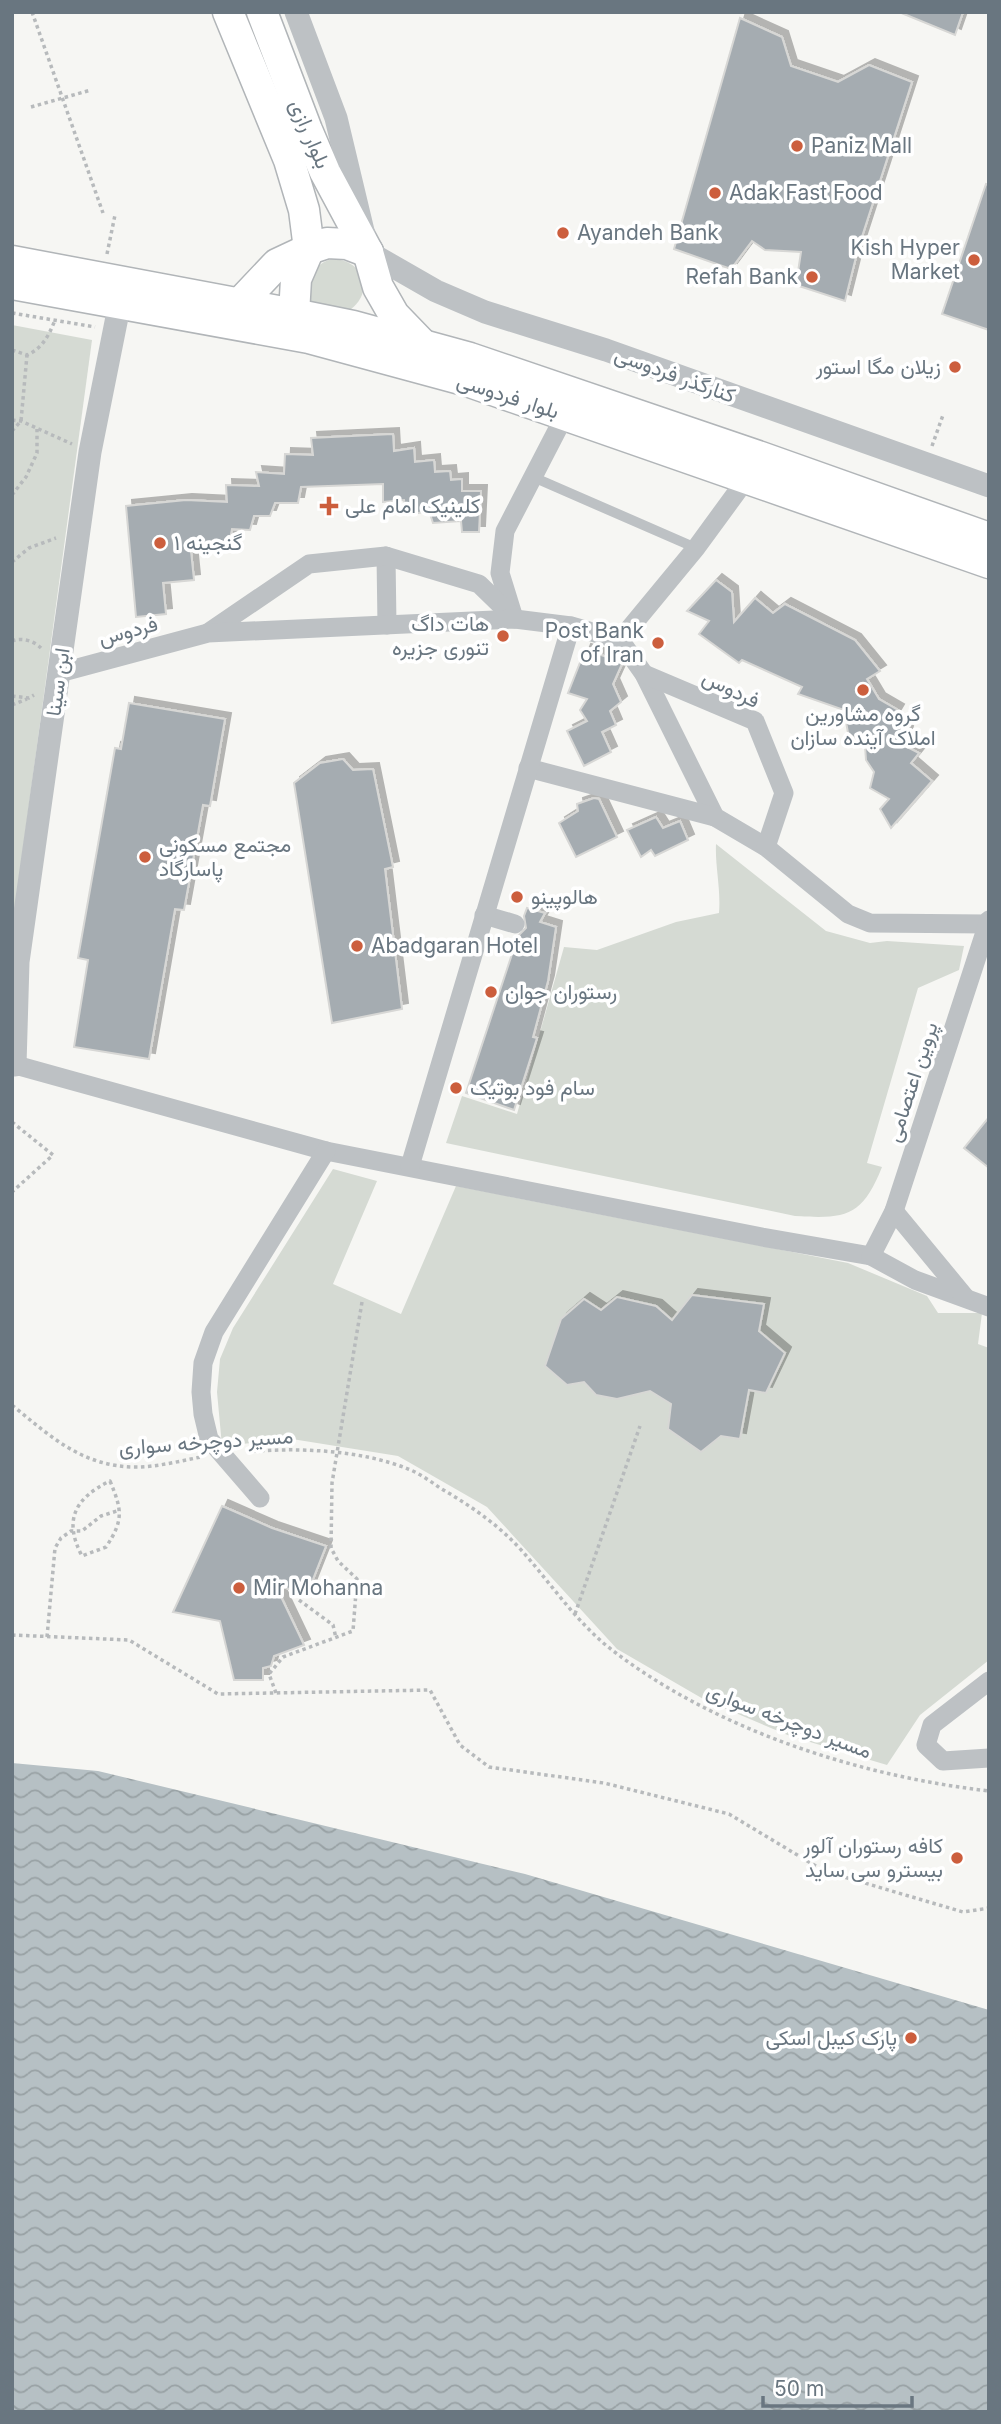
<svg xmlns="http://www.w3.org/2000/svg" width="1001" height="2424" viewBox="0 0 1001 2424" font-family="Inter,Vazirmatn,sans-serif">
<defs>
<pattern id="water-waves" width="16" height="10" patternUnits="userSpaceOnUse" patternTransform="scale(1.75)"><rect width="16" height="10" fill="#b6c0c4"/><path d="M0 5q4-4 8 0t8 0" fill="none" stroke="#98a1a4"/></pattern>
<filter id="shadow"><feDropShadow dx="6" dy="-6" stdDeviation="0" flood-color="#0004"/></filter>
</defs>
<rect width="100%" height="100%" fill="#f6f6f3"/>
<g fill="#d5dad3">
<path d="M331,259C366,259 376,296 345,313L312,303C303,283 311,266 331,259Z"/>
<path d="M12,325L92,340L12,930Z"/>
<path d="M716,844L826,931L870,943L887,941L964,946L959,970L918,988L867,1163L882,1167C862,1217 846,1219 795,1216L446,1143L462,1096L517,1114L564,947L597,950L676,922L719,913C721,889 715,867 716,844Z"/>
<path d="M333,1169L377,1181L333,1284L401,1314L456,1186L848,1263L927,1296L938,1313H982L978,1344L989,1348V1660L920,1715L887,1765L790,1736L705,1700L617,1649L487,1507L398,1456L292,1439L222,1446L217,1392L220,1359L233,1328Z"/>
</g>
<path fill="url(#water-waves)" d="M12,1763L98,1771L525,1874L989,2010V2412H12Z"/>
<g fill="#a5acb1" stroke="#d7d7d5" stroke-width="2" filter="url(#shadow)">
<path d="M899,12H963L955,35Z"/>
<path d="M740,18L782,37L791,66L838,82L869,65L912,82L858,249L845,301L796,285L801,252L765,250L752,241L731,269L674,249Z"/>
<path d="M986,184L989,185V330L942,314Z"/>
<path d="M393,434L394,451L414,448L415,462L434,460L435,472L450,471L451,480L462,479V491H481L479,532H462L461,521L433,523L429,511L407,515L404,500L383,502V484L301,487L298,503H275L270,516H254L250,530L232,529L229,545L191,551L194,580L163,583L166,614L136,617L126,506L186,500L227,502L226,485L259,486L256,472L284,474L285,454L313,455L311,438Z"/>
<path d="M716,580L732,592L734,622L755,598L773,613L785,604L855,640L880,671L867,679L879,699L898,710L891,722L907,732L903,745L919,753L911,763L932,781L891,828L880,809L889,799L870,788L874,772L866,760L865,746L848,733L844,710L798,694L802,687L742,660L739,663L699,634L709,621L687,611Z"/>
<path d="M585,650L620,661L622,664L613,684L621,702L610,711L616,725L602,732L611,752L584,766L567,731L587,721L580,710L587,699L568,693Z"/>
<path d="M129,703L225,719L210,806L203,805L184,910L175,909L149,1059L74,1047L88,960L78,958L115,748L121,749Z"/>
<path d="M343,759L353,770L373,769L393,867L385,869L402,1009L332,1023L294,783L320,763Z"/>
<path d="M594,798L599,799L617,837L576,857L559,823L578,811L577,804Z"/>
<path d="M656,817L663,828L680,821L688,840L655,856L651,850L641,857L627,830Z"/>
<path d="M527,908L545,913L540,922L556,927L548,981L533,1037L537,1038L514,1110L466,1093L518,936L526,928L524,916Z"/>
<path d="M989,1117V1168L964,1148Z"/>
<path d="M692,1295L764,1304L759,1331L785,1353L766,1393L749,1390L740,1439L721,1436L701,1452L668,1429L671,1404L650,1391L617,1399L596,1395L584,1382L567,1385L545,1366L561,1319L584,1299L601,1310L617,1297L656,1306L672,1320Z"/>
<path d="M222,1506L272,1528L326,1546L306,1597L274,1582L304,1645L274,1656L271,1666L263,1668V1680H234L220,1621L173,1612Z"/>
</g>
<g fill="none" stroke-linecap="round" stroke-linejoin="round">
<g stroke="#b1b5b8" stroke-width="33">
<g id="primary">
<path d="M228,12L289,160L304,210L309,249L296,279L294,314L303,329"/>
<path d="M262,12L307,130L325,172L368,252L378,287L394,315L422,344"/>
<path d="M12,261L294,314L353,326L470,358L761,457L989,538"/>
<path d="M12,284L309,338L464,380L989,563"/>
<path d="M240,303L277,264L309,249L327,243L347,244L368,252"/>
</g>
</g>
<g stroke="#b7babc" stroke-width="3.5" stroke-dasharray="3.5 3.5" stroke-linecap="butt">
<path d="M14,12H30"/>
<path d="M32,12L103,213"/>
<path d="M31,107L91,90"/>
<path d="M107,254L115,215"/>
<path d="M12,313L95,327"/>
<path d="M12,350L27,355C43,348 49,335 55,320"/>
<path d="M12,420L21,421L72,444"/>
<path d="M12,431L21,421L27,355"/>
<path d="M932,446L943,415"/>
<path d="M12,495L26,477L37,453V429"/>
<path d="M12,562L29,548L56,538"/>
<path d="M12,641C22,637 34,641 41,648"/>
<path d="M12,696L29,698L34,695"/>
<path d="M12,705L27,699"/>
<path d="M12,1122L53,1155L12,1192"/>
<path d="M12,1405C51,1437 83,1467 136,1467C157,1467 180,1461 201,1457"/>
<path d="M247,1452C296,1447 362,1450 408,1469C419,1473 430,1481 440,1488C471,1506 499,1525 523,1552C552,1585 577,1623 612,1650C716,1730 859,1776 989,1791"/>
<path d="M110,1481C122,1510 124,1520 106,1547L82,1556C63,1520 75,1498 110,1481Z"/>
<path d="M299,1600L333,1625L336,1638"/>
<path d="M575,1614L640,1426"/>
<path d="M12,1635L129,1640L218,1694L430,1690L460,1745L489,1767L604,1783L729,1814L824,1871L963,1912L989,1908"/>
<path d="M47,1637L55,1548L61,1538L71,1531H82L101,1516L120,1510"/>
<path d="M276,1693L269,1674L283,1657L353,1631L357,1579L338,1561L331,1548L332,1483L362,1302"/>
</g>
<path stroke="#bdc1c4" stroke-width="10" d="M533,477L696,548"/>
<g stroke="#bdc1c4" stroke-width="19">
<path d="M386,556L387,625"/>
<path d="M513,615L500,573L505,531L565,415"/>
<path d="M209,632L309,564L386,556L479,584L515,619"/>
<path d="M620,640L696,548L753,470"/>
<path d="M59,673L208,633L515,619L571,626L620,640L644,674L715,817L766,847L848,914L870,923L987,924"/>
<path d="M644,674L755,721L784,793L766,847"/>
<path d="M528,768L715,817"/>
<path d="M484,915L515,924"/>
<path d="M12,1064L326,1151L762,1237L871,1256L915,1280L989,1307"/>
<path d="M410,1166L571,626"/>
<path d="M894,1211L965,1297"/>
<path d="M871,1256L894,1211L989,920"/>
<path d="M260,1498L209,1439L203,1414L201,1392L203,1363L214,1332L326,1151"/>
<path d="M989,1681L932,1725L926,1745L943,1761L989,1758"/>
</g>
<g stroke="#bdc1c4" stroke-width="23">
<path d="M296,12L336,118L368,252L436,291L485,312L606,350L989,486"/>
<path d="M15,1065L18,962L90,452L120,302"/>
</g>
<use href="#primary" stroke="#fff" stroke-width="30"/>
</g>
<g fill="#cc5e3d" stroke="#fff" stroke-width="2.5">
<circle cx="797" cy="146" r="7"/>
<circle cx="715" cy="193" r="7"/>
<circle cx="563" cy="233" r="7"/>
<circle cx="974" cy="260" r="7"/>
<circle cx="812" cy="277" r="7"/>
<circle cx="955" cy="367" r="7"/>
<path d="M325.5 495.5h7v7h7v7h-7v7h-7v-7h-7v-7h7z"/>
<circle cx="160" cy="543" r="7"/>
<circle cx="503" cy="636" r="7"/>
<circle cx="658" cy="643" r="7"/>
<circle cx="863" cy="690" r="7"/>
<circle cx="145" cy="857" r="7"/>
<circle cx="517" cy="897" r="7"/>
<circle cx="357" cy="946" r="7"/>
<circle cx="491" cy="992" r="7"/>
<circle cx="456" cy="1088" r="7"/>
<circle cx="239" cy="1588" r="7"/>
<circle cx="957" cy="1858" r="7"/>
<circle cx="911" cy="2038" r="7"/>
</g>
<g text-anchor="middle" stroke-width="7" stroke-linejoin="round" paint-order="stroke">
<g font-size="21" fill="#697680" stroke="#fff">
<text transform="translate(310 134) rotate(67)" y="7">بلوار رازی</text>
<text transform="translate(675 375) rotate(20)" y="7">کنارگذر فردوسی</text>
<text transform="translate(508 396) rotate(18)" y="7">بلوار فردوسی</text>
<text transform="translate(128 631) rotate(-15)" y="7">فردوس</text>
<text transform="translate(58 682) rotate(-82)" y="7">ابن سینا</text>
<text transform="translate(731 689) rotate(26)" y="7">فردوس</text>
<text transform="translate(912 1082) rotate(-72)" y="7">پروین اعتصامی</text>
<text transform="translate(206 1442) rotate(-4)" y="7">مسیر دوچرخه سواری</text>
<text transform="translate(789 1721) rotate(21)" y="7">مسیر دوچرخه سواری</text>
</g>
<g font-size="21" fill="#697680" stroke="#fff" text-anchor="start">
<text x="811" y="153">Paniz Mall</text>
<text x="729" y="200">Adak Fast Food</text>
<text x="577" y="240">Ayandeh Bank</text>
<text x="960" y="255" text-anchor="end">Kish Hyper<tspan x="960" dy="24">Market</tspan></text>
<text x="798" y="284" text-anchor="end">Refah Bank</text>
<text x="941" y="374" text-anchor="end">زیلان مگا استور</text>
<text x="345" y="513">کلینیک امام علی</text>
<text x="174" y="550">گنجینه ۱</text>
<text x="489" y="631" text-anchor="end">هات داگ<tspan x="489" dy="24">تنورى جزيره</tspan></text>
<text x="644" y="638" text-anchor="end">Post Bank<tspan x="644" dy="24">of Iran</tspan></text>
<text x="863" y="721" text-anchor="middle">گروه مشاورین<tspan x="863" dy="24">املاک آینده سازان</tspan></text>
<text x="159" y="852">مجتمع مسکونی<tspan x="159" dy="24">پاسارگاد</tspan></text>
<text x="531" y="904">هالوپینو</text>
<text x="371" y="953">Abadgaran Hotel</text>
<text x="505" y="999">رستوران جوان</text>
<text x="470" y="1095">سام فود بوتیک</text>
<text x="253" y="1595">Mir Mohanna</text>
<text x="943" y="1853" text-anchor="end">کافه رستوران آلور<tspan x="943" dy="24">بیسترو سی ساید</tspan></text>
<text x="897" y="2045" text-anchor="end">پارک کیبل اسکی</text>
</g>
</g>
<rect width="1001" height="2424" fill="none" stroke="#697680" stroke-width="28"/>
<path d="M763 2396v10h149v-10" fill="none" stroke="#697680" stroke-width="3.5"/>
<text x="774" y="2396" font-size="21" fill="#697680" stroke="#ffffff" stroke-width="5" paint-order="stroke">50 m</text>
</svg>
